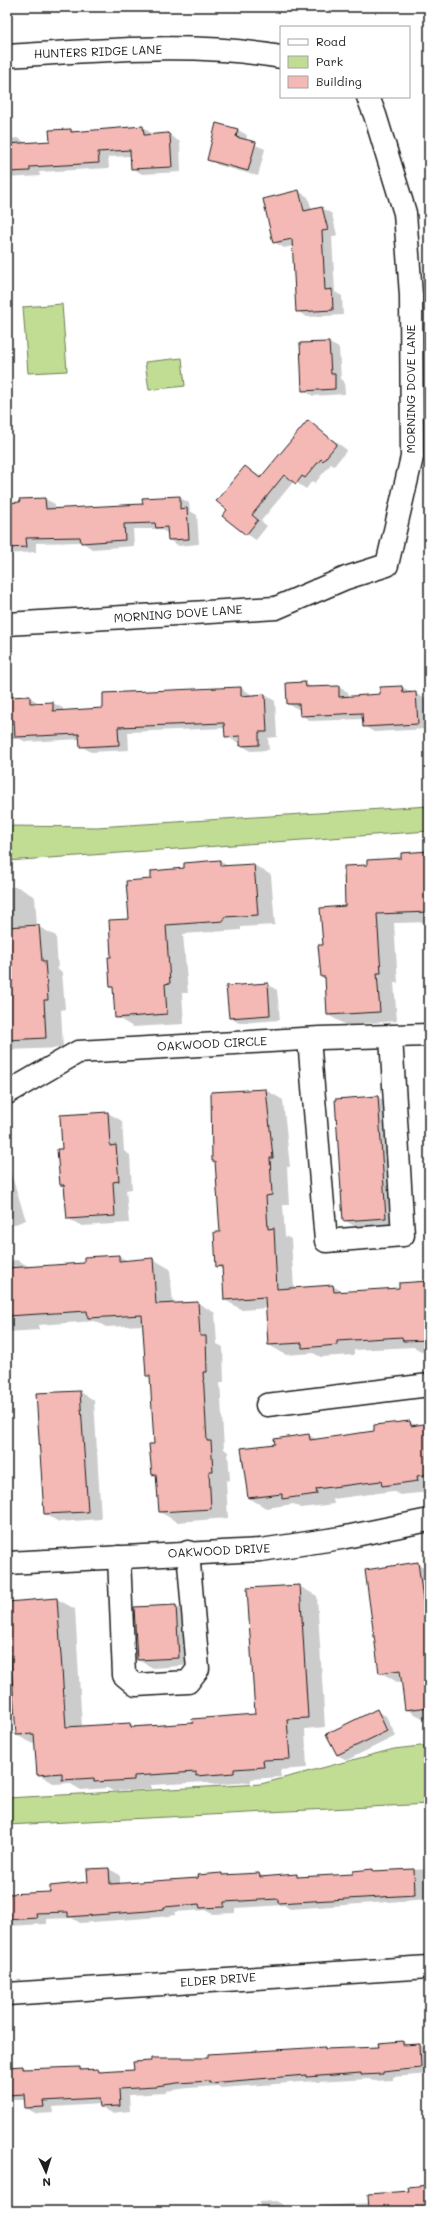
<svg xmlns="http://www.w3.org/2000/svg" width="436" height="2218" viewBox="0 0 436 2218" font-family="Mali,sans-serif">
<rect width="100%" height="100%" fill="#fff"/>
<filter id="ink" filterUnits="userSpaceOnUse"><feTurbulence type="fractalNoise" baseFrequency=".025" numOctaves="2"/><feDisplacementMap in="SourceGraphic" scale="8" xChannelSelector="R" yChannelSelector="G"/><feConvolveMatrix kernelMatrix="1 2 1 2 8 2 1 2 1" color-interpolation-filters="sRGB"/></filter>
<g filter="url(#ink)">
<g fill="#c1dd94" stroke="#6e7c58">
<path d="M62,304L67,371L28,373L23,307Z"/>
<path d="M182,358L185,386L149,390L145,362Z"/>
<path d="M429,806V831L7,861V826L97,827Z"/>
<path d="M429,1745V1804L7,1825V1798L261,1784L394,1749Z"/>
</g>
<g fill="#0003">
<path d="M143,127L153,135L168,134L180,142L181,172L142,174L132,168L131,156L108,157L109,168L39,172L40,176L7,178V139L18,138L26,143L51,141L71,130L76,133Z"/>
<path d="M238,130L247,135L246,141L265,149L258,176L218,165L208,159Z"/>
<path d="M298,191L308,197L312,210L322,208L332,214L337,235L332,237L335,292L342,296L343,315L307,317L297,311L293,246L284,248L274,242Z"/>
<path d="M329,343L339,348L341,379L344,381L345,394L313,396L303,390Z"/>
<path d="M308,421L347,450L334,466L331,464L315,483L312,481L306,489L294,481L261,521L267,526L256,540L246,534L229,510L246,467L262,478Z"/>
<path d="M179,497L189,503L190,511L197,515L199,544L179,546L169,540L168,533L159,529H133L134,546L92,549L82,542L36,543V552L7,554V506L45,499L55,504V509L144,505Z"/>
<path d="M305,683L313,688L338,687L348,692L349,697L381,695V688L402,687L426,699L427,729L374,732L364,726L363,719L311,721L301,715L300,710L288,704Z"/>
<path d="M241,688L251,694V696L265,695L275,701L277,737L268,738L269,750L251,751L241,745V742H236L226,736V728L128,732L129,750L91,752L81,746V739L26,742L20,739H7V698L29,697L39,703H53L63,708V711L104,709Z"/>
<path d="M429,852V922L394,923L398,983H394L397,1021L346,1025L328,1015L326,979L322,977L324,946L368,866Z"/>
<path d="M220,861L229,867L254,865L271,875L275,925L241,927V930L183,934L188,993H182L184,1024L133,1027L116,1017L114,989L111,987L112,958L130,920L152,880Z"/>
<path d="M7,887H18L35,897L37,926L56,936L58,970L62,972L65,1009L61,1010L63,1048L7,1050Z"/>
<path d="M267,984L277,990L280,1020L239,1023L229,1017Z"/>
<path d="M266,1090L283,1100L290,1167H287L289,1205H283L285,1236L291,1239L294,1289L333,1286L344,1292L400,1288L429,1282V1350L421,1351L414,1347L354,1350V1355L321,1357L313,1353L286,1355L269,1345L266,1308L242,1310L225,1300L223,1270L217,1266L221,1233L216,1163L213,1161Z"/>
<path d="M378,1097L392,1105L400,1226L358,1228L344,1220Z"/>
<path d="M108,1113L122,1121L124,1151L130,1155L132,1189L126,1190L129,1223L82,1226L67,1218L66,1188L60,1185L63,1150Z"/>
<path d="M7,1172L11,1174L26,1220L7,1227Z"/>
<path d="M119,1256L128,1261L153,1259L170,1269L173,1304L198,1303L215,1313L217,1344L223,1347L224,1382H220L224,1449L228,1452L230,1480L226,1481L228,1518L177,1522L160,1512L158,1477L152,1474L155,1445L151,1378L147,1375L144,1325L106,1327L95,1321L38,1325L39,1330L7,1332V1261L17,1260L30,1267L85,1264Z"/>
<path d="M80,1392L94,1400L101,1519L59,1522L45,1514Z"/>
<path d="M410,1422L417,1426L429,1424V1492L400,1495L393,1491L333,1499L334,1504L301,1508L294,1504L266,1508L249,1498L276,1445L309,1435L317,1440L376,1432Z"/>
<path d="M418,1564L429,1570V1719H424L406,1709L403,1681L397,1682L380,1672Z"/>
<path d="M299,1586L317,1596L325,1727L305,1729L307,1768L280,1770L281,1777L251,1779V1782L214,1785L208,1782L151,1785V1789L113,1791L107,1788L81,1790L69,1783L55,1784L38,1774L36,1745L16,1735L8,1603L57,1599L75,1609L82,1727L130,1724L137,1728L194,1724L256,1715Z"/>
<path d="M175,1606L190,1614L193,1665L153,1668L138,1660Z"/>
<path d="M376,1711L386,1716L396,1736L347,1760L337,1755Z"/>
<path d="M109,1869L120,1875V1884L199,1879L222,1874L225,1876L259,1874L266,1878L297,1876L300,1877L355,1875L373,1870L376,1872L429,1869V1899L290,1909L284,1905L235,1908V1913L212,1914L205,1910L175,1912V1915L160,1917L80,1923L72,1918L47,1919V1924L7,1926V1893L15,1895L51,1893L89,1883Z"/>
<path d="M403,2042L409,2046L420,2045L429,2050V2074L393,2077V2080L373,2081L369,2079L317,2082L315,2081L221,2088L218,2086L188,2088L166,2091V2093L129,2095L130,2111L112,2113L101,2107V2104L53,2107L54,2113L37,2114L26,2108V2100H7V2068L23,2067L28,2070L80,2068L85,2071L98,2070L103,2073L135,2071L209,2058L325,2048L329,2050L380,2048Z"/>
<path d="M428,2187L429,2211H219L260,2207V2202L277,2201L287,2208L370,2203Z"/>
</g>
<g fill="#f5b9b5" stroke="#1c1c1c">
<path d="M216,123L238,129L236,137L256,142L248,171L207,160Z"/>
<path d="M143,126L144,135L168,133L170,135L172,167L131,169L130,150L98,152L99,163L30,167V171L7,172V144L50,141L49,130L71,129V132Z"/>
<path d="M299,190L304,211L322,207L328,230L322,231L325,290L332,289L333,310L296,312L292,239L273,243L263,199Z"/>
<path d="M329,342L331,374H335V389L302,391L300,343Z"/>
<path d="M308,420L337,444L323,461L321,459L305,478L302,476L296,484L284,475L252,515L258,520L246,535L222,516L227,510L216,501L245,466L260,478Z"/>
<path d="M180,496V509L187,508L189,539L168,540L167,527L156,528L155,523L124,524L125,540L81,543L80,537L26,538L27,547L7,548V503L20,502L19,499L45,498L46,509L143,504L142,498Z"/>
<path d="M305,682L306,687L339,686V697L380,694V687L402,686L403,693L416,692L418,724L363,727L362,713L300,716L299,704H287L286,683Z"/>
<path d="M241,687V696L265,694L267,732H259V745L240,746V736L225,737L224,723L118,727L119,745L80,747L79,734L15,737L14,720H7V697L30,696V703L53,702V711L103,708V693Z"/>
<path d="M429,851V912L377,914L381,973H377L380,1012L327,1015L325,977H321L318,945H323L320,908L345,906L344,866L367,865V860L401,858V853Z"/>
<path d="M220,860V866L254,864L258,915L224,917V921L166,925L170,983L165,984L167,1014L115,1018L113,987H110L108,957H111L109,920L129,919L126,881L151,879V871L184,868V863Z"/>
<path d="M39,925L42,961H45L48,1000H44L46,1038L7,1040V927Z"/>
<path d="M268,983L270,1015L229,1018L226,986Z"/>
<path d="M266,1089L273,1158H270L272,1195L266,1196L268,1229L274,1228L277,1289L333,1285L334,1292L399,1288V1283L429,1281V1340L403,1341L402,1337L337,1341V1345L302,1348V1343L268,1345L265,1297L224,1300L222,1266L216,1267L214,1232H220L215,1161H212L211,1092Z"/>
<path d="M378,1096L386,1218L343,1221L335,1099Z"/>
<path d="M108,1112L110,1146L116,1145L119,1181L113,1182L115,1216L67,1219L64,1185H60L57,1149H62L60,1115Z"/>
<path d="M119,1255V1261L153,1258L156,1304L198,1302L200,1336H206L207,1372H203L207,1441H211L213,1471H209L211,1509L159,1512L156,1474L152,1475L149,1444H154L150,1376H146L142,1315L88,1318L87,1311L7,1316V1268L84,1263V1257Z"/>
<path d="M80,1391L88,1512L44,1514L36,1393Z"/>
<path d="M410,1421L411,1426L429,1423V1474L417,1476L418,1481L382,1486L381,1481L316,1489L317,1494L282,1499V1494L248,1498L241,1448L275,1444L274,1439L309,1434L310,1440L374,1431V1425Z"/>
<path d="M418,1562L429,1645V1707L405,1710L400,1670L379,1673L365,1570Z"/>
<path d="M300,1585L308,1718L287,1719L290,1759L263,1760L264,1767L234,1769V1773L196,1776V1772L134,1776V1780L94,1782V1778L62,1780V1773L37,1775L34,1734L16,1735L7,1602L57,1598L66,1727L130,1723L131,1727L193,1723L192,1719L255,1714L247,1588Z"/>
<path d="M176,1605L179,1658L137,1660L134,1607Z"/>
<path d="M377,1709L387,1731L337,1755L326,1734Z"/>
<path d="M109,1868L110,1884L198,1878L197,1875L222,1873V1875L259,1873L260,1877L297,1874V1877L353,1874V1871L373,1869V1871L414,1869L415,1895L278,1903V1899L224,1902V1907L200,1908L199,1904L164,1907V1909L148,1911L68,1917V1912L36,1913L37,1918L7,1920V1894L50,1892V1886L88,1882L87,1869Z"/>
<path d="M403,2041V2045L420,2044L421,2068L383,2072V2074L361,2075V2073L306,2077V2075L210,2083V2081L177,2083L156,2086V2087L119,2089L120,2106L100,2107L99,2098L43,2101L44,2107L25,2108L24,2094L7,2095V2067L23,2066V2069L80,2067V2070L98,2069L99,2072L134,2070L133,2062L151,2061V2058H208V2054L325,2047V2049L379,2047L378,2043Z"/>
<path d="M428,2185L429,2211H369L368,2194L409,2191L408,2187Z"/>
</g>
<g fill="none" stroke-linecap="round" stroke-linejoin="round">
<g stroke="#1c1c1c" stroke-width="25">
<g id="street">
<path d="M7,56C96,51 194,41 281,57"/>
<path d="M7,624L276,608L346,578L387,565L412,457L411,295L405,213L375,115L368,97"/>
<path d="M309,1039L326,1241L403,1235L391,1037"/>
<path d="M7,1093L78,1052L320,1038L429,1035"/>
<path d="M267,1405L429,1385"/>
<path d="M119,1557L124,1675L136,1685L188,1682L198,1669L188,1552"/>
<path d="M7,1563L261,1550L341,1538L429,1520"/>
<path d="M7,1994L429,1967"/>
</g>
</g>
<use href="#street" stroke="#fff" stroke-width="22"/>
</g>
</g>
<g text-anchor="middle" stroke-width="4" stroke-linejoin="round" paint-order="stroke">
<g font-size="12" fill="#1c1c1c" stroke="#fff">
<text transform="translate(98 52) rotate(-2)" y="4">HUNTERS RIDGE LANE</text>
<text transform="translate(411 389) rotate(-90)" y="4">MORNING DOVE LANE</text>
<text transform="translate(178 614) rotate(-4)" y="4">MORNING DOVE LANE</text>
<text transform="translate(212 1044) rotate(-3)" y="4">OAKWOOD CIRCLE</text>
<text transform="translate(219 1551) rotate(-3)" y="4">OAKWOOD DRIVE</text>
<text transform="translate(218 1980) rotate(-4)" y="4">ELDER DRIVE</text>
</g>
</g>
<rect width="436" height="2218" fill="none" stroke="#fff" stroke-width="24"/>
<rect x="12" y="12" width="412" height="2194" fill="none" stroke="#1c1c1c" stroke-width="1.5" filter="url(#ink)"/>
<rect x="280" y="26" width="130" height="72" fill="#ffffff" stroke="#a4a4a4"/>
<rect x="288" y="39" width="20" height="6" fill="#ffffff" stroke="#a4a4a4"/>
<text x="316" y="46" font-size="12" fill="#1c1c1c">Road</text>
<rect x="288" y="56" width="20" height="12" fill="#c1dd94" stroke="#a4a4a4"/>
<text x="316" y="66" font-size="12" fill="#1c1c1c">Park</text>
<rect x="288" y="76" width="20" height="12" fill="#f5b9b5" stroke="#a4a4a4"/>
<text x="316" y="86" font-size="12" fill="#1c1c1c">Building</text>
<g transform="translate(46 2172) rotate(176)" stroke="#ffffff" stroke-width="3" paint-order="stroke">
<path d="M0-3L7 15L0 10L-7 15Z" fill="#1c1c1c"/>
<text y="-6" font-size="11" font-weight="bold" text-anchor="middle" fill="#1c1c1c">N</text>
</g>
</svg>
